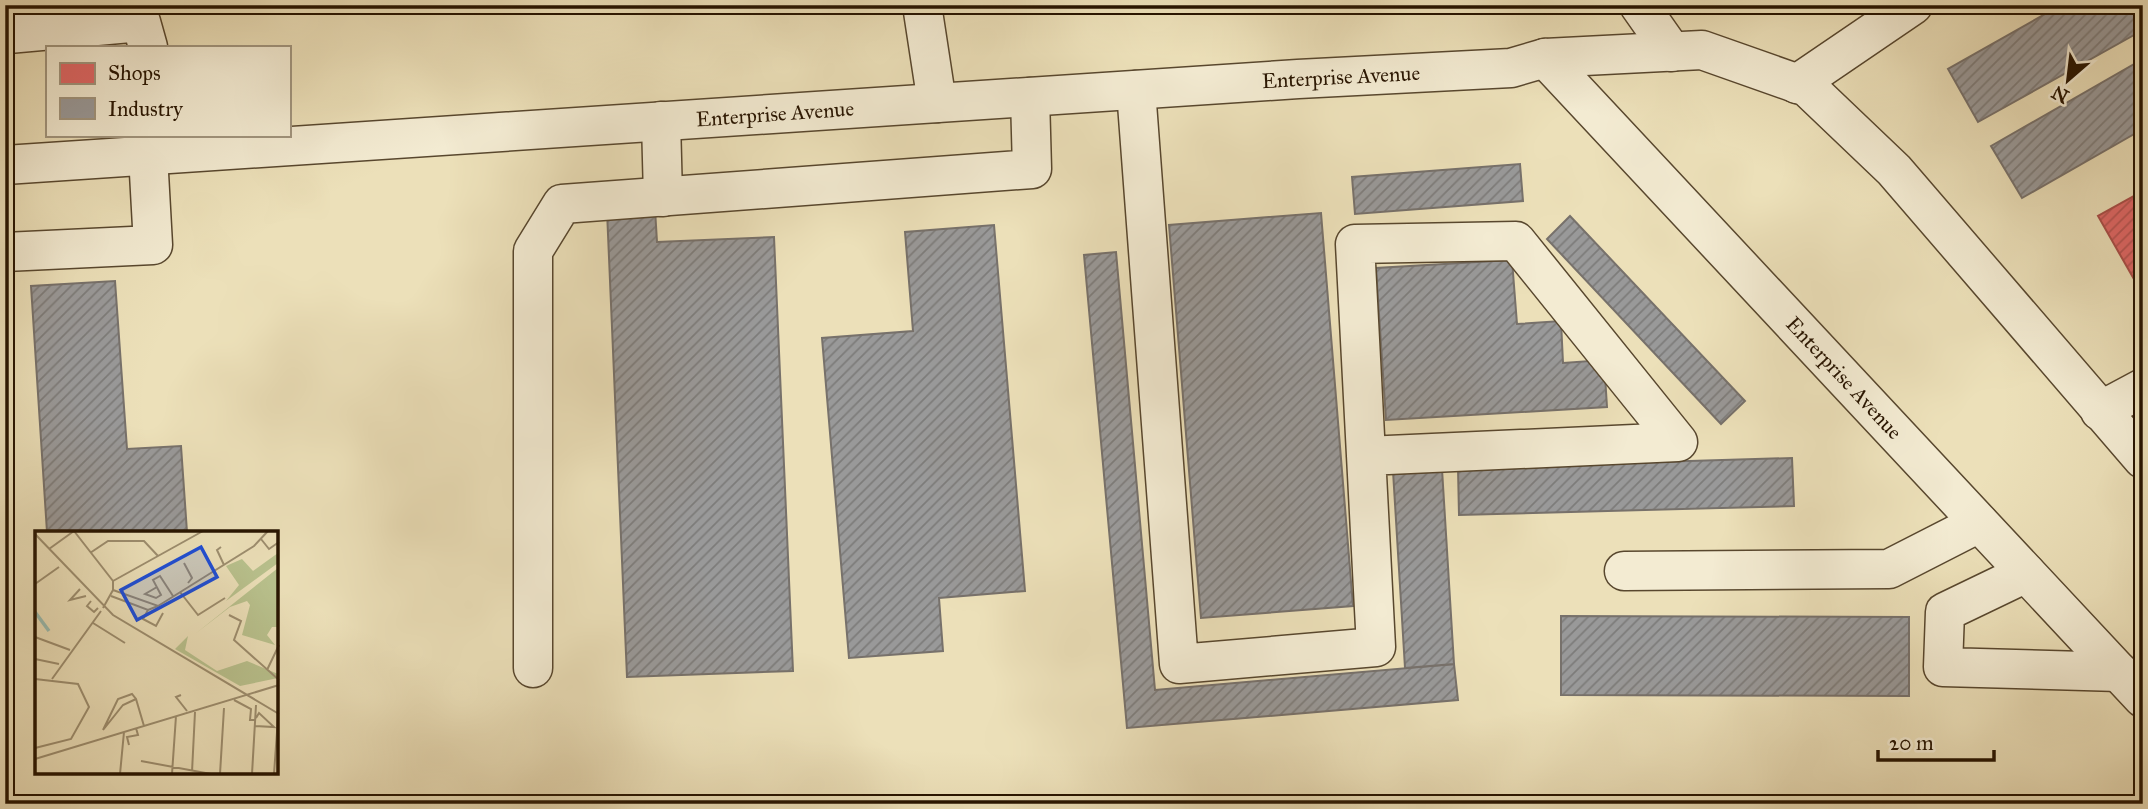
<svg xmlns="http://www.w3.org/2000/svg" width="2148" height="809" viewBox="0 0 2148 809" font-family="'IM FELL Great Primer',serif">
<defs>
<pattern id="shops-hatch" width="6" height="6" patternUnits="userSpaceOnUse" patternTransform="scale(1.75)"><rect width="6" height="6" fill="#e06666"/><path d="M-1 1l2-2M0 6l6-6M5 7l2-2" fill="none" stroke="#b65352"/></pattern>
<pattern id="industry-hatch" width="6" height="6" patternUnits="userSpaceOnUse" patternTransform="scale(1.75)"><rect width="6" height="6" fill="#999"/><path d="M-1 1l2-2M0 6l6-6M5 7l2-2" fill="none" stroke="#7d7c7a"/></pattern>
</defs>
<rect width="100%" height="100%" fill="#ece0b9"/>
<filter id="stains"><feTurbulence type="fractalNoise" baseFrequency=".00286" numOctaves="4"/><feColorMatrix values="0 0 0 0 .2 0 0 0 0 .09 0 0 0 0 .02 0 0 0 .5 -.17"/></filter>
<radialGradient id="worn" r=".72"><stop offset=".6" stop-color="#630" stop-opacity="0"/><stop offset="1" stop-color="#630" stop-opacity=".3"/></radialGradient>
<path fill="url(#shops-hatch)" stroke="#a84d47" stroke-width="2" d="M2143,191V295L2098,216Z"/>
<g fill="url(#industry-hatch)" stroke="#77716b" stroke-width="2">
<path d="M2061,5H2143V30L1978,122L1948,69Z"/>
<path d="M2143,59V129L2022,198L1991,146Z"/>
<path d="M1520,164L1523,201L1355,214L1352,177Z"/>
<path d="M655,209L657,242L774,237L793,671L627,677L607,211Z"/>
<path d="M1321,213L1353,606L1201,618L1169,225Z"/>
<path d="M1570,216L1745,401L1721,424L1547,239Z"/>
<path d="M994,225L1025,591L939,598L943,651L849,658L822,338L913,331L905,232Z"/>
<path d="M1116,252L1155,690L1454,664L1458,700L1127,728L1084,255Z"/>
<path d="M1512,260L1517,324L1561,321L1563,363L1604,360L1607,407L1386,420L1376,268Z"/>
<path d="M115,281L127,449L181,446L187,532H47L31,286Z"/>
<path d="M1792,458L1794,506L1459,515L1458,468Z"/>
<path d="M1442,469L1454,664L1405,668L1393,471Z"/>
<path d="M1561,616L1909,617V696L1561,695Z"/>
</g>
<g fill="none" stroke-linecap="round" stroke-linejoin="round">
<g stroke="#58472e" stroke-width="41">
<g id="minor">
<path d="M922,5L937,103"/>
<path d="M1639,5L1672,52"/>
<path d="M8,34L141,22L148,47"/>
<path d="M1545,58L1702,50L1807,87L1894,170L2143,459"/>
<path d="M1797,84L1913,5"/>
<path d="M1136,90L1179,664L1376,647L1355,244L1516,241L1678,442L1366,456"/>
<path d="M661,121L663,197"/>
<path d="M5,165L1298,79L1511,68L1545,58L2143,698"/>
<path d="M5,252L153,245L148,155"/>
<path d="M2100,411L2143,388"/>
<path d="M1624,571L1889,569L1979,523"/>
<path d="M2026,573L1945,612L1943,667L2119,672"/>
<path d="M533,668V251L562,204L1032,169L1030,97"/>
</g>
</g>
<use href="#minor" stroke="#f3ebd2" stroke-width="38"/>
</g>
<g text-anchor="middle" stroke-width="7" stroke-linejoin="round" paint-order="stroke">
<g font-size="21" fill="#271400" stroke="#f3ebd2">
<text transform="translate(1341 77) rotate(-3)" y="7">Enterprise Avenue</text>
<text transform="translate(775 114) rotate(-4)" y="7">Enterprise Avenue</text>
<text transform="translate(1844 378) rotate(47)" y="7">Enterprise Avenue</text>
</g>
</g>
<g transform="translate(35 531)">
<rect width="243" height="243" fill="#ece0b9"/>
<path d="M243,22V32L191,70L204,54L191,35L207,28L218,40ZM243,37V96H237L232,104L240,114L207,104L215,74L212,70L195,76L160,103ZM153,105L150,119L182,140L212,130L243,143V147L205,155L140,118Z" fill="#b9c28e"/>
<path fill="none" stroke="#99bdb2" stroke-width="3.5" d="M0,81L14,100"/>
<path fill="none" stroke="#9d8e6f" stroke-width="2" d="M39,0L78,50V59L68,77M0,3L78,84L244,183M226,8L234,18L244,11M186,16L182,19L189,34M14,18L39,0M55,22L73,10H109L123,25M149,32L157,47L153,52M78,50L168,0M0,53L24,36M122,56L110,63L121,67L126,64L118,49L125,45L138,65M45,58L35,69L51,65M78,59L123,75L219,15L233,0M145,61L163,84L190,67M76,65L113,79L123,75M56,70L52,75L59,81L63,77M113,79L108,88L121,95L128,82M194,84L206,90L199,109L244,149M58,92L90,112M0,106L35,119M0,128L24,133M232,139L244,114M0,148L43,153L54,176L36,208L0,217M17,148L66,80M146,164L141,166L152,180M101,168L88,174L68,199L83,168L97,163L101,168L109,195M199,169L216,178L215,189H220M220,195L239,196L224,182L221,187M94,214L92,206L103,204L101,197M0,228L244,154M106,230L176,243M157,241L160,181M85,243L89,201M137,243L141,185M185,243L189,177M217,243L221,174M239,243L243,187"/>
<path fill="#1d4ed8" fill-opacity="0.15" stroke="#1d4ed8" stroke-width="3.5" d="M166,16L182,46L102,89L86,59Z"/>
<rect width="243" height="243" fill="none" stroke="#271400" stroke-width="3.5"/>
</g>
<rect width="2148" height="809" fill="none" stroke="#ece0b9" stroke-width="28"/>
<rect x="7" y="7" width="2134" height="795" fill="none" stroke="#271400" stroke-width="3.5"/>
<rect x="14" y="14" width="2120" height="781" fill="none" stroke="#271400" stroke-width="2"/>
<rect x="46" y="46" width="245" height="91" fill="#f3ebd2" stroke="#a1957e" stroke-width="2"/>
<rect x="60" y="63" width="35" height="21" fill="#e06666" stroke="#a1957e" stroke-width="2"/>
<text x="108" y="80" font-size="21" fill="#271400">Shops</text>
<rect x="60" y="98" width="35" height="21" fill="#999999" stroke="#a1957e" stroke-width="2"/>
<text x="108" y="116" font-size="21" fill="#271400">Industry</text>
<g transform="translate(2068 80) rotate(208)" stroke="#f3ebd2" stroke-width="5" paint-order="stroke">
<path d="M0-5L12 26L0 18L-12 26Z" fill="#271400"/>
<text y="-10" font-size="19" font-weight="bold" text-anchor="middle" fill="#271400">N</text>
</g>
<path d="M1878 750v10h116v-10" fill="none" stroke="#271400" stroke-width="3.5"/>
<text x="1889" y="750" font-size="21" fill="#271400" stroke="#f3ebd2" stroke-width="5" paint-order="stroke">20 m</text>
<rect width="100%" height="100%" filter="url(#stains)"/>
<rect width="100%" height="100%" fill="url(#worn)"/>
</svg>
